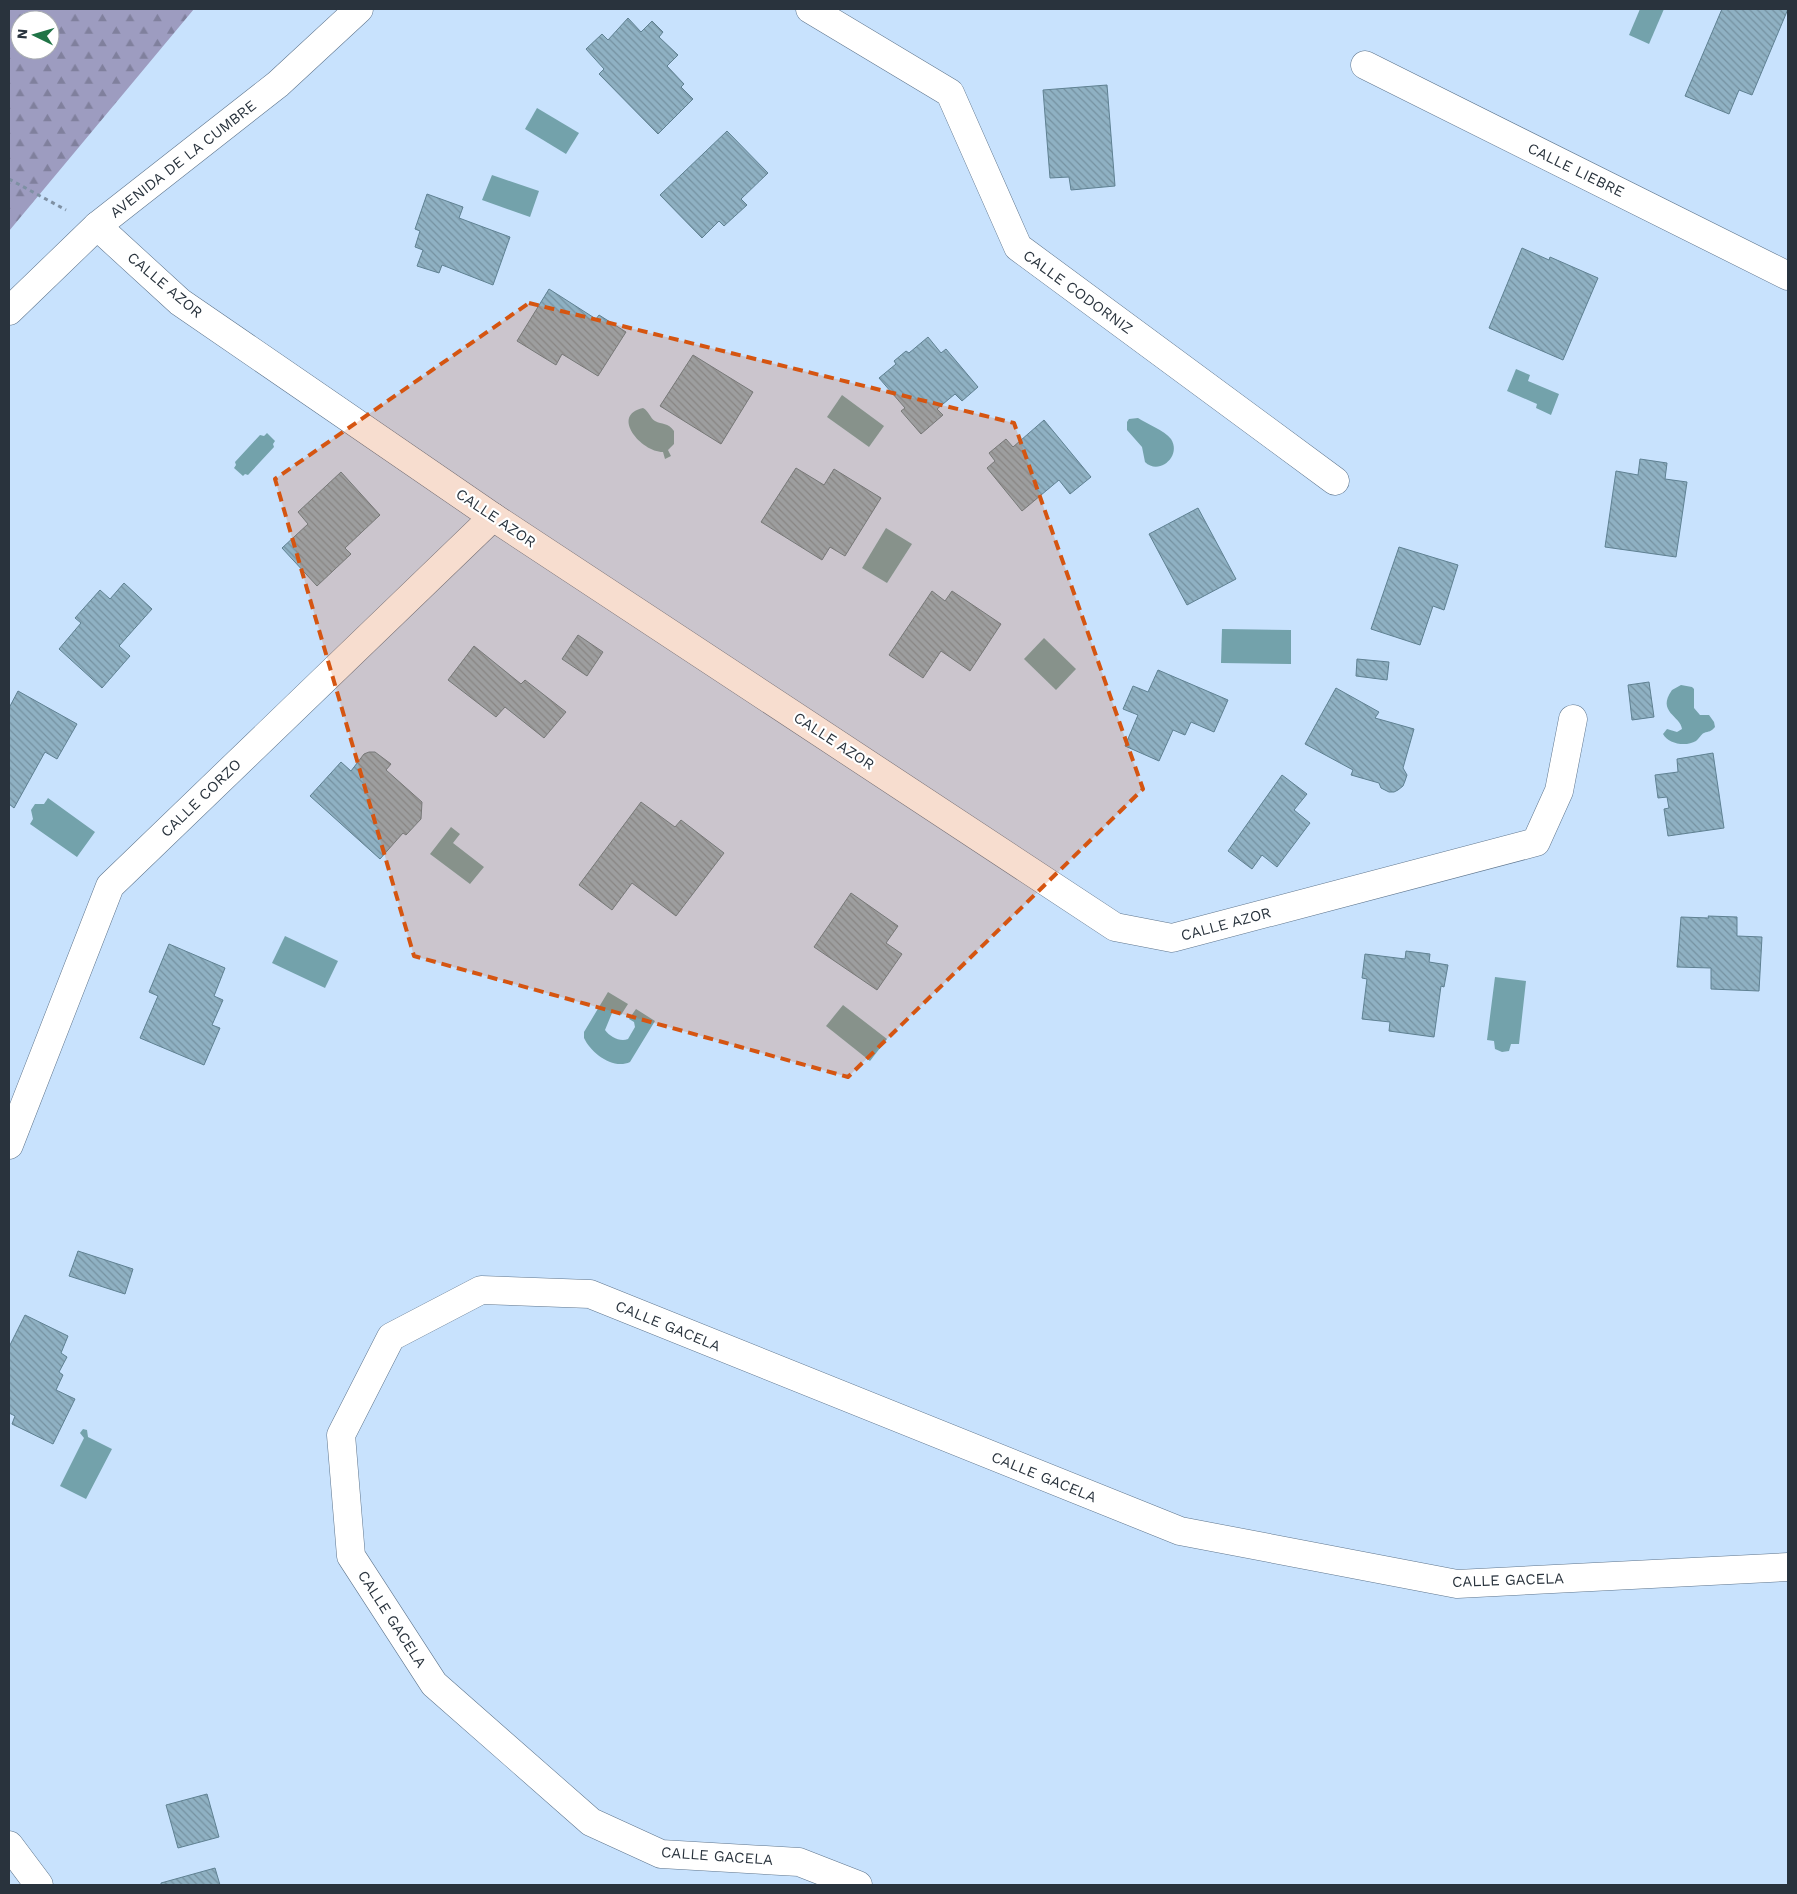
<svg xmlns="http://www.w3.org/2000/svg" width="1797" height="1894" viewBox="0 0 1797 1894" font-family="'Work Sans',sans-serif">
<defs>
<pattern id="forest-firs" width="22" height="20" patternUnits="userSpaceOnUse" patternTransform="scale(1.25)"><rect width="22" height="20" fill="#9d9cc0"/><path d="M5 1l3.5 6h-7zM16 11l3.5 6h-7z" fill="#80809d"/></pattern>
<pattern id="building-back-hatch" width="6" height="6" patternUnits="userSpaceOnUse" patternTransform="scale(1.25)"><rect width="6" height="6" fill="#8fb1c3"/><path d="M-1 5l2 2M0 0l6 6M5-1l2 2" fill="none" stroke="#7591a0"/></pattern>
</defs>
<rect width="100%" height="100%" fill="#c8e2fd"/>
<path fill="url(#forest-firs)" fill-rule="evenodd" d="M9,9H194L9,231ZM20,20H50V50H20Z"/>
<g fill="#73a2ab">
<path d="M1640,9H1664L1649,44L1629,35Z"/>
<path d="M537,108L579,133L566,154L525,129Z"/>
<path d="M492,175L539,191L530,217L482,200Z"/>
<path d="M1516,369L1530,375L1528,381L1559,394L1551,415L1536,408L1537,404L1507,391Z"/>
<path d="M842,395L884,426L869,447L827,417Z"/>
<path d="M643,408C649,411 650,418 655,421C662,425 668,422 674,431V444L668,450L671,456L665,459L663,452C641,452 610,415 643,408Z"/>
<path d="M1138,418C1147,424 1164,430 1171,439C1182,456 1159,476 1145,462L1142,447L1127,430V422L1129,419Z"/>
<path d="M267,433L275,441L273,444L274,447L248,475L245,474L243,476L234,468L236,465L235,462L260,435L264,436Z"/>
<path d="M886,528L912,544L887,583L862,568Z"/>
<path d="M1222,629L1291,630V664L1221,663Z"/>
<path d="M1044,638L1076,669L1056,690L1024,659Z"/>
<path d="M1681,685L1692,687L1694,689V708L1700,715H1709L1714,722L1715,727C1711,732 1709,731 1704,733C1701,734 1699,739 1696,741C1686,747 1668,744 1663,734L1667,729L1677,732L1682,729C1681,716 1656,712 1672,690Z"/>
<path d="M48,798L95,832L77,857L30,824L33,819L31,810L35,804H44Z"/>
<path d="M451,827L460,834L453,843L484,867L470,884L430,854Z"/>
<path d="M285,936L338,961L325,988L272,963Z"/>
<path d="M1495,977L1526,981L1519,1044H1511L1509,1051L1502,1052L1495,1049L1494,1041L1487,1040Z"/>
<path d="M608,992L628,1004L621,1015L618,1012L612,1013L605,1030C610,1037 620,1042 628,1039L635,1027L634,1022L629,1019L636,1009L655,1021L630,1062C613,1070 591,1053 584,1038V1032Z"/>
<path d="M843,1005L887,1039L870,1061L826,1026Z"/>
<path d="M83,1429L87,1430L88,1437L112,1449L86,1499L60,1486L84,1438L80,1433Z"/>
</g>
<g fill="url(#building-back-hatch)" stroke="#5f8192">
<path d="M1722,9H1788L1752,95L1739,90L1729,114L1685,96Z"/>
<path d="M628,18L641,32L652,21L663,32L659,37L678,55L667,66L684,84L681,87L693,99L658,134L599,74L604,69L586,49L602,34L608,40Z"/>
<path d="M1107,85L1115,186L1071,190L1069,177L1050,178L1043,90Z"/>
<path d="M727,131L768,173L741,199L747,205L724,226L719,221L702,238L660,195Z"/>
<path d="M427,194L463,207L459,218L510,237L493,285L442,265L439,273L417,266L423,250L415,247L420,231L415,229Z"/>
<path d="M1522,248L1549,260L1550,257L1598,278L1563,360L1489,328Z"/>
<path d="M549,289L596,319L599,315L626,332L598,376L562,354L556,365L517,341Z"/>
<path d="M928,337L941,353L946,349L978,387L962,401L955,394L937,409L943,415L921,434L901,411L905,408L879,378L896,364L894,361L906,351L909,353Z"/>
<path d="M693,355L753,392L721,444L660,406Z"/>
<path d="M1044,420L1091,477L1070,494L1059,480L1022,511L987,468L995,461L989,453L1006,439L1013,447Z"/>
<path d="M1640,459L1667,463L1665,479L1687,482L1676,557L1605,547L1616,471L1638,475Z"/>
<path d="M796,468L824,485L834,469L881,498L845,556L830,547L822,560L761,522Z"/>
<path d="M341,472L380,515L345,548L351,554L317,586L282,548L308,524L298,512Z"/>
<path d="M1198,508L1236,579L1187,605L1149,534Z"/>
<path d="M1399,547L1458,565L1444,610L1433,606L1420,645L1371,629Z"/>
<path d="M124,583L152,609L119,646L130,656L102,688L59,649L81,623L75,618L100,590L110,599Z"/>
<path d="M932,591L945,601L952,591L1001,624L970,671L941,651L923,678L889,655Z"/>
<path d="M578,635L603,652L587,676L562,659Z"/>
<path d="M474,646L521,684L525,680L566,712L544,738L505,707L496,717L448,680Z"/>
<path d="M1357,659L1389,662L1387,680L1356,676Z"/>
<path d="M1158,670L1228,700L1214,732L1191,722L1185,735L1173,730L1159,761L1125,746L1138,715L1123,709L1133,686L1148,692Z"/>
<path d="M1649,682L1654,717L1632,720L1628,685Z"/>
<path d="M1336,688L1379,712L1375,718L1414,729L1403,768L1407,775L1405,781L1403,786L1398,790L1394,792H1389L1381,788L1379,783L1351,775L1353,770L1305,744Z"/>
<path d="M18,691L77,724L57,759L45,752L14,808L9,804V708Z"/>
<path d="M369,752H375L391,764L386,770L422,802L421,819L406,835L403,833L380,859L310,796L341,762L351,771L364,754Z"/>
<path d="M1713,753L1724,828L1668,836L1664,809L1669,808L1667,797L1658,798L1655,775L1678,772L1677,759Z"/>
<path d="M1282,775L1307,794L1294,810L1310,823L1277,867L1262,855L1252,869L1228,851Z"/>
<path d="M641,802L675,827L681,820L724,853L676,916L632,883L612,910L579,885Z"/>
<path d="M851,893L898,926L886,943L902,954L877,990L814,947Z"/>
<path d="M1708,916L1737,917V936L1762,937L1759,991L1711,989V968L1677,967L1681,917L1709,918Z"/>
<path d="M169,944L225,968L214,996L223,1000L212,1025L220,1028L204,1065L140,1038L158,996L149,992Z"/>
<path d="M1406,951L1430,954L1429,962L1448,965L1444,987L1441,986L1434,1037L1389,1031L1390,1022L1362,1019L1367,979L1362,978L1365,954L1405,959Z"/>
<path d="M78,1251L133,1269L125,1294L69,1276Z"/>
<path d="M25,1315L68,1336L61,1353L67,1357L59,1372L63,1375L56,1390L75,1399L53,1444L12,1424L15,1416L9,1413V1347Z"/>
<path d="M207,1794L219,1837L178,1848L166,1805Z"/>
<path d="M215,1868L220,1885H161V1883Z"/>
</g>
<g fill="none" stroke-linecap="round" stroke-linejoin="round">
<g stroke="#5e758d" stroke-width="29">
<g id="street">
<path d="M810,9L950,93L1018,247L1335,481"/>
<path d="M1365,65L1788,276"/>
<path d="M97,226L180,302L493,517L1115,927L1172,938L1536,842L1559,791L1573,719"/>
<path d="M9,311L97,226L278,84L359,9"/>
<path d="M9,1145L110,886L493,517"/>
<path d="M9,1845L39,1885"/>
<path d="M858,1885L799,1862L661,1854L591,1822L434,1684L351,1556L341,1435L391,1337L481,1290L590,1294L1180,1531L1457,1584L1788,1567"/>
</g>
</g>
<path stroke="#7e90a3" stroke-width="3" stroke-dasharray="4 4" stroke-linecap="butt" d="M9,179L66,210"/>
<use href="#street" stroke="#fff" stroke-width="28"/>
</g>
<path fill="#d55511" fill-opacity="0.2" stroke="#d55511" stroke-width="4" stroke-dasharray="10 6" stroke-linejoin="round" d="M529,303L1014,423L1143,789L848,1077L414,956L275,479Z"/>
<g text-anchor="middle" stroke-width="4.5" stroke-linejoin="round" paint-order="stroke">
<g font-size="15" fill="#29333d" stroke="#fff">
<text transform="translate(183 159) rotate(-38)" y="5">AVENIDA DE LA CUMBRE</text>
<text transform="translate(1576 170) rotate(26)" y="5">CALLE LIEBRE</text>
<text transform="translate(165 285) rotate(40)" y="5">CALLE AZOR</text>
<text transform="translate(1078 292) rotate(36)" y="5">CALLE CODORNIZ</text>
<text transform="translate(496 518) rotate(34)" y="5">CALLE AZOR</text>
<text transform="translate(834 741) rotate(33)" y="5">CALLE AZOR</text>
<text transform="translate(201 798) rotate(-44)" y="5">CALLE CORZO</text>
<text transform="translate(1226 924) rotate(-15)" y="5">CALLE AZOR</text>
<text transform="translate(668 1326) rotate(22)" y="5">CALLE GACELA</text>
<text transform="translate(1044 1477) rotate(22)" y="5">CALLE GACELA</text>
<text transform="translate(1508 1580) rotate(-2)" y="5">CALLE GACELA</text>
<text transform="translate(392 1619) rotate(57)" y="5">CALLE GACELA</text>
<text transform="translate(717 1856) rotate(4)" y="5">CALLE GACELA</text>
</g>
</g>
<rect width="1797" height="1894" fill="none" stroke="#29333d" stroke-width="20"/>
<g transform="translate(35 35) rotate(275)"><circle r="24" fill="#ffffff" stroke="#a9adb1"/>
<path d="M0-4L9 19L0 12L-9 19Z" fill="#207446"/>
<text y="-8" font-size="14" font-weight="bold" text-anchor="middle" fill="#29333d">N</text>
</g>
</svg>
